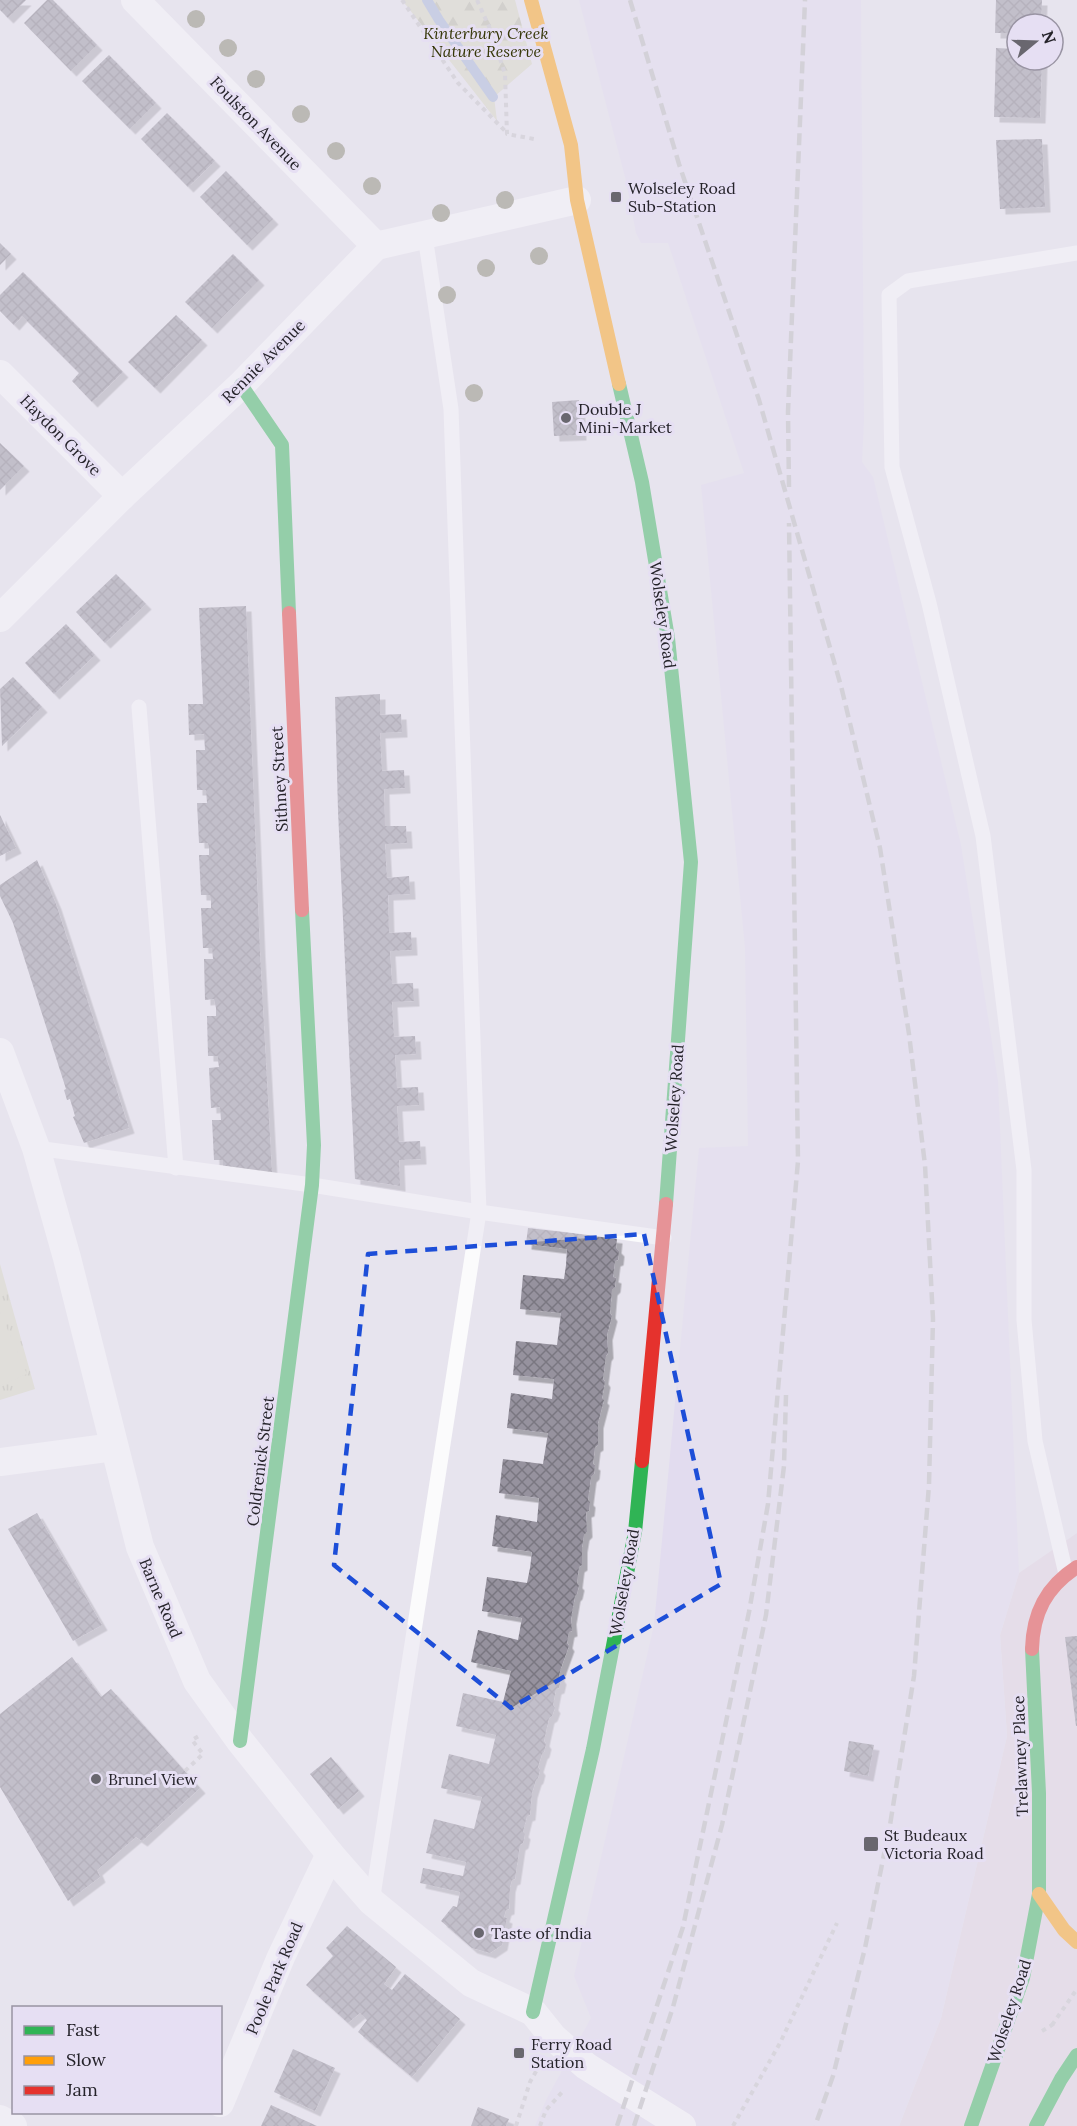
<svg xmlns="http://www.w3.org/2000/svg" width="1077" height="2126" viewBox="0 0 1077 2126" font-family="Lora,serif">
<defs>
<pattern id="forest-firs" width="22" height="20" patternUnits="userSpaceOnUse" patternTransform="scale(1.5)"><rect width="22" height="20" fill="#d7d7c0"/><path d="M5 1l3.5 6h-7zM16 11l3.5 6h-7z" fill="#b8b8a5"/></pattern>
<pattern id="park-tufts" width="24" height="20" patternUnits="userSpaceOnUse" patternTransform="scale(1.5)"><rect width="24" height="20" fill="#d7d7c0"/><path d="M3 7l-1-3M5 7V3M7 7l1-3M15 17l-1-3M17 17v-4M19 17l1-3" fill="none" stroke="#b8b8a5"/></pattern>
<pattern id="building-cross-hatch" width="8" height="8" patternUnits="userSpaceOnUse" patternTransform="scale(1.5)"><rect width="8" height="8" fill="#96929e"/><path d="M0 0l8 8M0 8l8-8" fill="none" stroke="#7a7781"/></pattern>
<filter id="shadow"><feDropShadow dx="5.5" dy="5.5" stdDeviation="0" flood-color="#0004"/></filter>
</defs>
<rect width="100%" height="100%" fill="#e7e4ee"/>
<path fill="#e3d6e2" d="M1077,1533V2126H899L941,2018L1007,1736L1000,1635L1019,1573Z"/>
<path fill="#e2dcef" d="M579,0H861L864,420L862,462L873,477L961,845L998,1081L1019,1573L1000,1635L1007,1736L941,2018L899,2126H535L547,2098L591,2018L574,1976L654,1625L699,1148L748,1146L745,948L701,485L744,473L668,243H641L636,233L626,181Z"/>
<path fill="url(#forest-firs)" d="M402,0H515L532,64L494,97L497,121Z"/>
<path fill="url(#park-tufts)" d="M0,1264L35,1389L0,1400Z"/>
<path fill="#d7d7c0" d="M0,1312L27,1374L0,1386Z"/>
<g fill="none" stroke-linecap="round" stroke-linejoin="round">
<path stroke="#a4b3d8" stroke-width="10" d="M427,0L439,20L493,97"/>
</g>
<g fill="url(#building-cross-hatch)" filter="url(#shadow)">
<path d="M0,0H26L8,18L0,10Z"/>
<path d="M47,0H53L97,45L71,71L24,23Z"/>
<path d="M996,0H1042L1041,24H1017V33H995Z"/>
<path d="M996,48L1017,49V60H1042L1040,118L994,117Z"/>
<path d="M109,55L156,103L130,129L82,81Z"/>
<path d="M167,113L215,161L188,187L141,139Z"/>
<path d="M1042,139L1045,207L1000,209L996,140Z"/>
<path d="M226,171L273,219L247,245L200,197Z"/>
<path d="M0,243L11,254L0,265Z"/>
<path d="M233,254L259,280L212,328L185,302Z"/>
<path d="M23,272L123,372L92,402L72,381L79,373L22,316L14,325L0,311V295Z"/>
<path d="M176,315L202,340L155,388L128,362Z"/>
<path d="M579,400L581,435L554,436L552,402Z"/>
<path d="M0,443L24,466L0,490Z"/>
<path d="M116,574L146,604L105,643L76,612Z"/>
<path d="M246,606L260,952L272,1173L223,1166V1160H214L212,1120H221L220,1107L211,1108L209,1068L219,1067L218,1061V1056H208L207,1016H216V1008L214,999L205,1000L204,959H213L212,948H203L201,908H211V902L210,895H201L199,855H209V849L208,843H199L197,803H207L206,790H197L196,750H205L204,734L189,735L188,704H203L199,608Z"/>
<path d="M66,624L95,655L54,694L25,663Z"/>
<path d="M13,677L42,707L2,746L0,689Z"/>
<path d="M380,694V715L401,714L402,732L380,733L382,771L404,770L405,788L384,789L385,826H406L407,843L385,844L387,878L409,876L410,894L388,895L389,933L411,932L412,950L390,951L392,984L413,983L414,1001L392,1002L394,1037L415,1036L416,1054L395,1055L397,1088L418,1087L419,1105L397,1106L399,1142L420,1141L421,1159L399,1160L400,1186L355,1179L338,811L335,697Z"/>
<path d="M0,815L16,848L0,856Z"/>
<path d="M37,860L56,904L129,1128L84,1143L73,1117L75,1116L70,1099L67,1100L64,1090L66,1089L13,923L0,896V885Z"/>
<path d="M528,1228L617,1238L616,1248L619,1251L618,1260L615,1261L613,1277L616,1278L615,1287L612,1290L610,1313L612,1316L607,1335L608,1353L606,1356L603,1379L605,1382L602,1398L604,1400L598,1423V1445L595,1447L593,1464L595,1465L594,1474L591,1477L588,1500L590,1502L589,1511L586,1512L587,1532L584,1535L582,1547V1565L579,1567L577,1583L579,1585L577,1594L575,1596L571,1619L572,1631L569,1632L567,1643L569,1646L561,1668L559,1676L561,1679L559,1688L556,1689L553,1705L555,1708L552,1716L549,1718L544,1741L546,1744L544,1752L542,1754L538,1767L540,1770L538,1778L536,1780L532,1793L530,1815L527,1816L523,1832L525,1834L523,1843L520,1845L515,1879L512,1880L510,1887L509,1909L506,1910L504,1917L507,1918L502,1945L490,1953L472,1948L441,1921L453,1906L457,1907L460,1892L420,1883L423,1868L463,1876L466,1862L426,1853L434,1819L474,1829L482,1797L441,1788L449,1754L489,1764L496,1735L456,1726L463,1693L503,1702L511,1671L471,1662L474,1648L478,1630L518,1640L522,1618L482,1611L487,1577L527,1583L530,1568L532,1552L492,1546L496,1515L537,1522L539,1498L499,1493L503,1459L543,1464L548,1433L507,1428L511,1393L552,1399L554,1379L513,1375L516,1341L557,1345L561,1313L520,1309L523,1275L564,1279L566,1265L567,1249L526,1244Z"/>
<path d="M37,1513L102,1625L73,1641L8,1529Z"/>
<path d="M1077,1636V1726H1076L1065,1637Z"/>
<path d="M72,1657L101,1697L111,1689L200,1788L142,1841L136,1837L97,1870L100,1877L68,1901L0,1787V1714Z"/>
<path d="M849,1741L874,1745L868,1776L844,1771Z"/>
<path d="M331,1757L359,1791L338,1809L310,1774Z"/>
<path d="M347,1926L396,1967L384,1984L392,1990L405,1974L460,2019L412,2077L358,2032L367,2020L360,2013L348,2023L306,1985L333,1956L326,1948Z"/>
<path d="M293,2049L335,2068L315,2111L274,2092Z"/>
<path d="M271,2105L317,2126H261Z"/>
<path d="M478,2107L509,2119L506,2126H471Z"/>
</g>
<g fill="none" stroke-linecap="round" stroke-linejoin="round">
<g stroke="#c5c4c7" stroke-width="4" stroke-dasharray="4.5 4.5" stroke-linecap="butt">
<path d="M402,0L458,83L507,133"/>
<path d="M477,0L491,31L505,74L507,134L534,139"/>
<path d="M185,1771L203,1754L192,1740L199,1736"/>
<path d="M1052,2025L1077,1989"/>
<path d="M1042,2031L1052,2025L1055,2029"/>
<path d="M516,2126L530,2082L538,2068"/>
<path d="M540,2126L546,2110L564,2090"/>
<path d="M733,2126L780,2043L837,1923"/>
</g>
<g stroke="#fbfbfc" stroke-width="15">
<path d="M139,707L176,1168"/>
<path d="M36,1148L312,1185L479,1212L664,1238"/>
<path d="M1066,1574L1035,1441L1024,1320V1170L983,836L929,603L892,467L889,295L908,281L1077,253"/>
<path d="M372,1902L479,1212L451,409L425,236"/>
</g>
<g stroke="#fbfbfc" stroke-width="28">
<path d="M135,0L376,246"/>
<path d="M0,374L122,496"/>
<path d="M0,618L122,496L241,385L376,246L577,200"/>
<path d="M0,1052L36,1148L67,1258L140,1547L197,1681L240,1741L330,1854L372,1902L471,1983L533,2012L553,2037L586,2066L682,2126"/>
<path d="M0,1462L114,1447"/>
<path d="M220,2103L281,1957L330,1854"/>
<path d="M0,2119L13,2126"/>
</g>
<g stroke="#30b455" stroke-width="14">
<path d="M619,384L642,482L668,638L691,862L666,1204"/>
<path d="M241,385L282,445L289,613"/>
<path d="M240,1741L312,1185L314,1145L302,910"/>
<path d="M533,2012L593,1749L635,1532L642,1461"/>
<path d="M971,2126L1023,1978L1039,1894V1793L1032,1649"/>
<path d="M1036,2126L1061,2079L1077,2055"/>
</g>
<g stroke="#ff9f0a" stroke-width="14">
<path d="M531,0L571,145L577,200L619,384"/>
<path d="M1039,1894L1064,1930L1077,1942"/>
</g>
<g stroke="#e5322d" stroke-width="14">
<path d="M289,613L302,910"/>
<path d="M642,1461L666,1204"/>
<path d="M1032,1649C1033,1613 1046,1587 1077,1567"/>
</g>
<g stroke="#bbbabd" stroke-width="4.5" stroke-dasharray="12 6" stroke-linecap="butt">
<path d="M630,0L679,164L759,400L841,686L880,848L909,1034L925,1165L933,1319L929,1485L914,1676L890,1825L865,1948L833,2076L815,2126"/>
<path d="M789,487L788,412L805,0"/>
<path d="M617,2126L683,1927L749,1612L768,1504L798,1161L789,523"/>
<path d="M634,2126L673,2007L722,1825L766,1615L784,1466L786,1395"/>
</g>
</g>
<g fill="#868570">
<circle cx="196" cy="19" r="9"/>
<circle cx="228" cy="48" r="9"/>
<circle cx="256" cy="79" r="9"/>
<circle cx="301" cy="114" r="9"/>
<circle cx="336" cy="151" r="9"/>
<circle cx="372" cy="186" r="9"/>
<circle cx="505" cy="200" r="9"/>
<circle cx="441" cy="213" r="9"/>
<circle cx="539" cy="256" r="9"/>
<circle cx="486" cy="268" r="9"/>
<circle cx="447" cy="295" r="9"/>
<circle cx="474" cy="393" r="9"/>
</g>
<path d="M0 0H1077V2126H0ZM644,1234L721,1584L511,1708L334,1565L368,1254Z" fill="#e7e4ee" fill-opacity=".55" fill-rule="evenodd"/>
<path fill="none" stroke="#1d4ed8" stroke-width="4.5" stroke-dasharray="12 8" stroke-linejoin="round" d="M644,1234L721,1584L511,1708L334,1565L368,1254Z"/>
<g fill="#69676f" stroke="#e6dff3" stroke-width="2">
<rect x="610" y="191" width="12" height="12" rx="3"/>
<circle cx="566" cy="418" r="6"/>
<circle cx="96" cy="1779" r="6"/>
<rect x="863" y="1836" width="16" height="16" rx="3"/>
<circle cx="479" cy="1933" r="6"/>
<rect x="513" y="2047" width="12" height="12" rx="3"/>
</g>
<g text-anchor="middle" stroke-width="6" stroke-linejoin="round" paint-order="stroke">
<g font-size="16" font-style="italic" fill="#363708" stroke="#e6dff3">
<text x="486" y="39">Kinterbury Creek<tspan x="486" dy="18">Nature Reserve</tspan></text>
</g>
<g font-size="16" fill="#25232a" stroke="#e6dff3">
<text transform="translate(256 123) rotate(46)" y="6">Foulston Avenue</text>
<text transform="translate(263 361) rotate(-45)" y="6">Rennie Avenue</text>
<text transform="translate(61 435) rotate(45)" y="6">Haydon Grove</text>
<text transform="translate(663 615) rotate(82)" y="6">Wolseley Road</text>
<text transform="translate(279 779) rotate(-93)" y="6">Sithney Street</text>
<text transform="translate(674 1098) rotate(-86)" y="6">Wolseley Road</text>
<text transform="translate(260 1461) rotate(-83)" y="6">Coldrenick Street</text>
<text transform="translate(624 1582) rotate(-80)" y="6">Wolseley Road</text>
<text transform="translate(161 1598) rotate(67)" y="6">Barne Road</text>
<text transform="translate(1020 1756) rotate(-92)" y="6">Trelawney Place</text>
<text transform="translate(274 1978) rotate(-67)" y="6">Poole Park Road</text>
<text transform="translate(1009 2011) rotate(-72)" y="6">Wolseley Road</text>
</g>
<g font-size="16" fill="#25232a" stroke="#e6dff3" text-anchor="start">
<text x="628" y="194">Wolseley Road<tspan x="628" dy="18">Sub-Station</tspan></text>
<text x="578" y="415">Double J<tspan x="578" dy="18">Mini-Market</tspan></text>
<text x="108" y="1785">Brunel View</text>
<text x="884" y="1841">St Budeaux<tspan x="884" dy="18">Victoria Road</tspan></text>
<text x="491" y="1939">Taste of India</text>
<text x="531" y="2050">Ferry Road<tspan x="531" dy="18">Station</tspan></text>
</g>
</g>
<rect x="12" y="2006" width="210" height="108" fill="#e6dff3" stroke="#9994a3" stroke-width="1.5"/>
<rect x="24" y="2026" width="30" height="9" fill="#30b455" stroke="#9994a3" stroke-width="1.5"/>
<text x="66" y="2036" font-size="18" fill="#25232a">Fast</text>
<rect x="24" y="2056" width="30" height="9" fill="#ff9f0a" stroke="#9994a3" stroke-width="1.5"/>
<text x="66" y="2066" font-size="18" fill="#25232a">Slow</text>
<rect x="24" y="2086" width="30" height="9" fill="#e5322d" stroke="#9994a3" stroke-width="1.5"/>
<text x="66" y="2096" font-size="18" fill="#25232a">Jam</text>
<g transform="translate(1035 42) rotate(71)"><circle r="28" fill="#e6dff3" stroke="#9994a3" stroke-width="1.5"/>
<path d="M0-4.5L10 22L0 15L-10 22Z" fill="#69676f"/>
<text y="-9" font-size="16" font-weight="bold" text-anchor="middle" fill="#25232a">N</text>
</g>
</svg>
